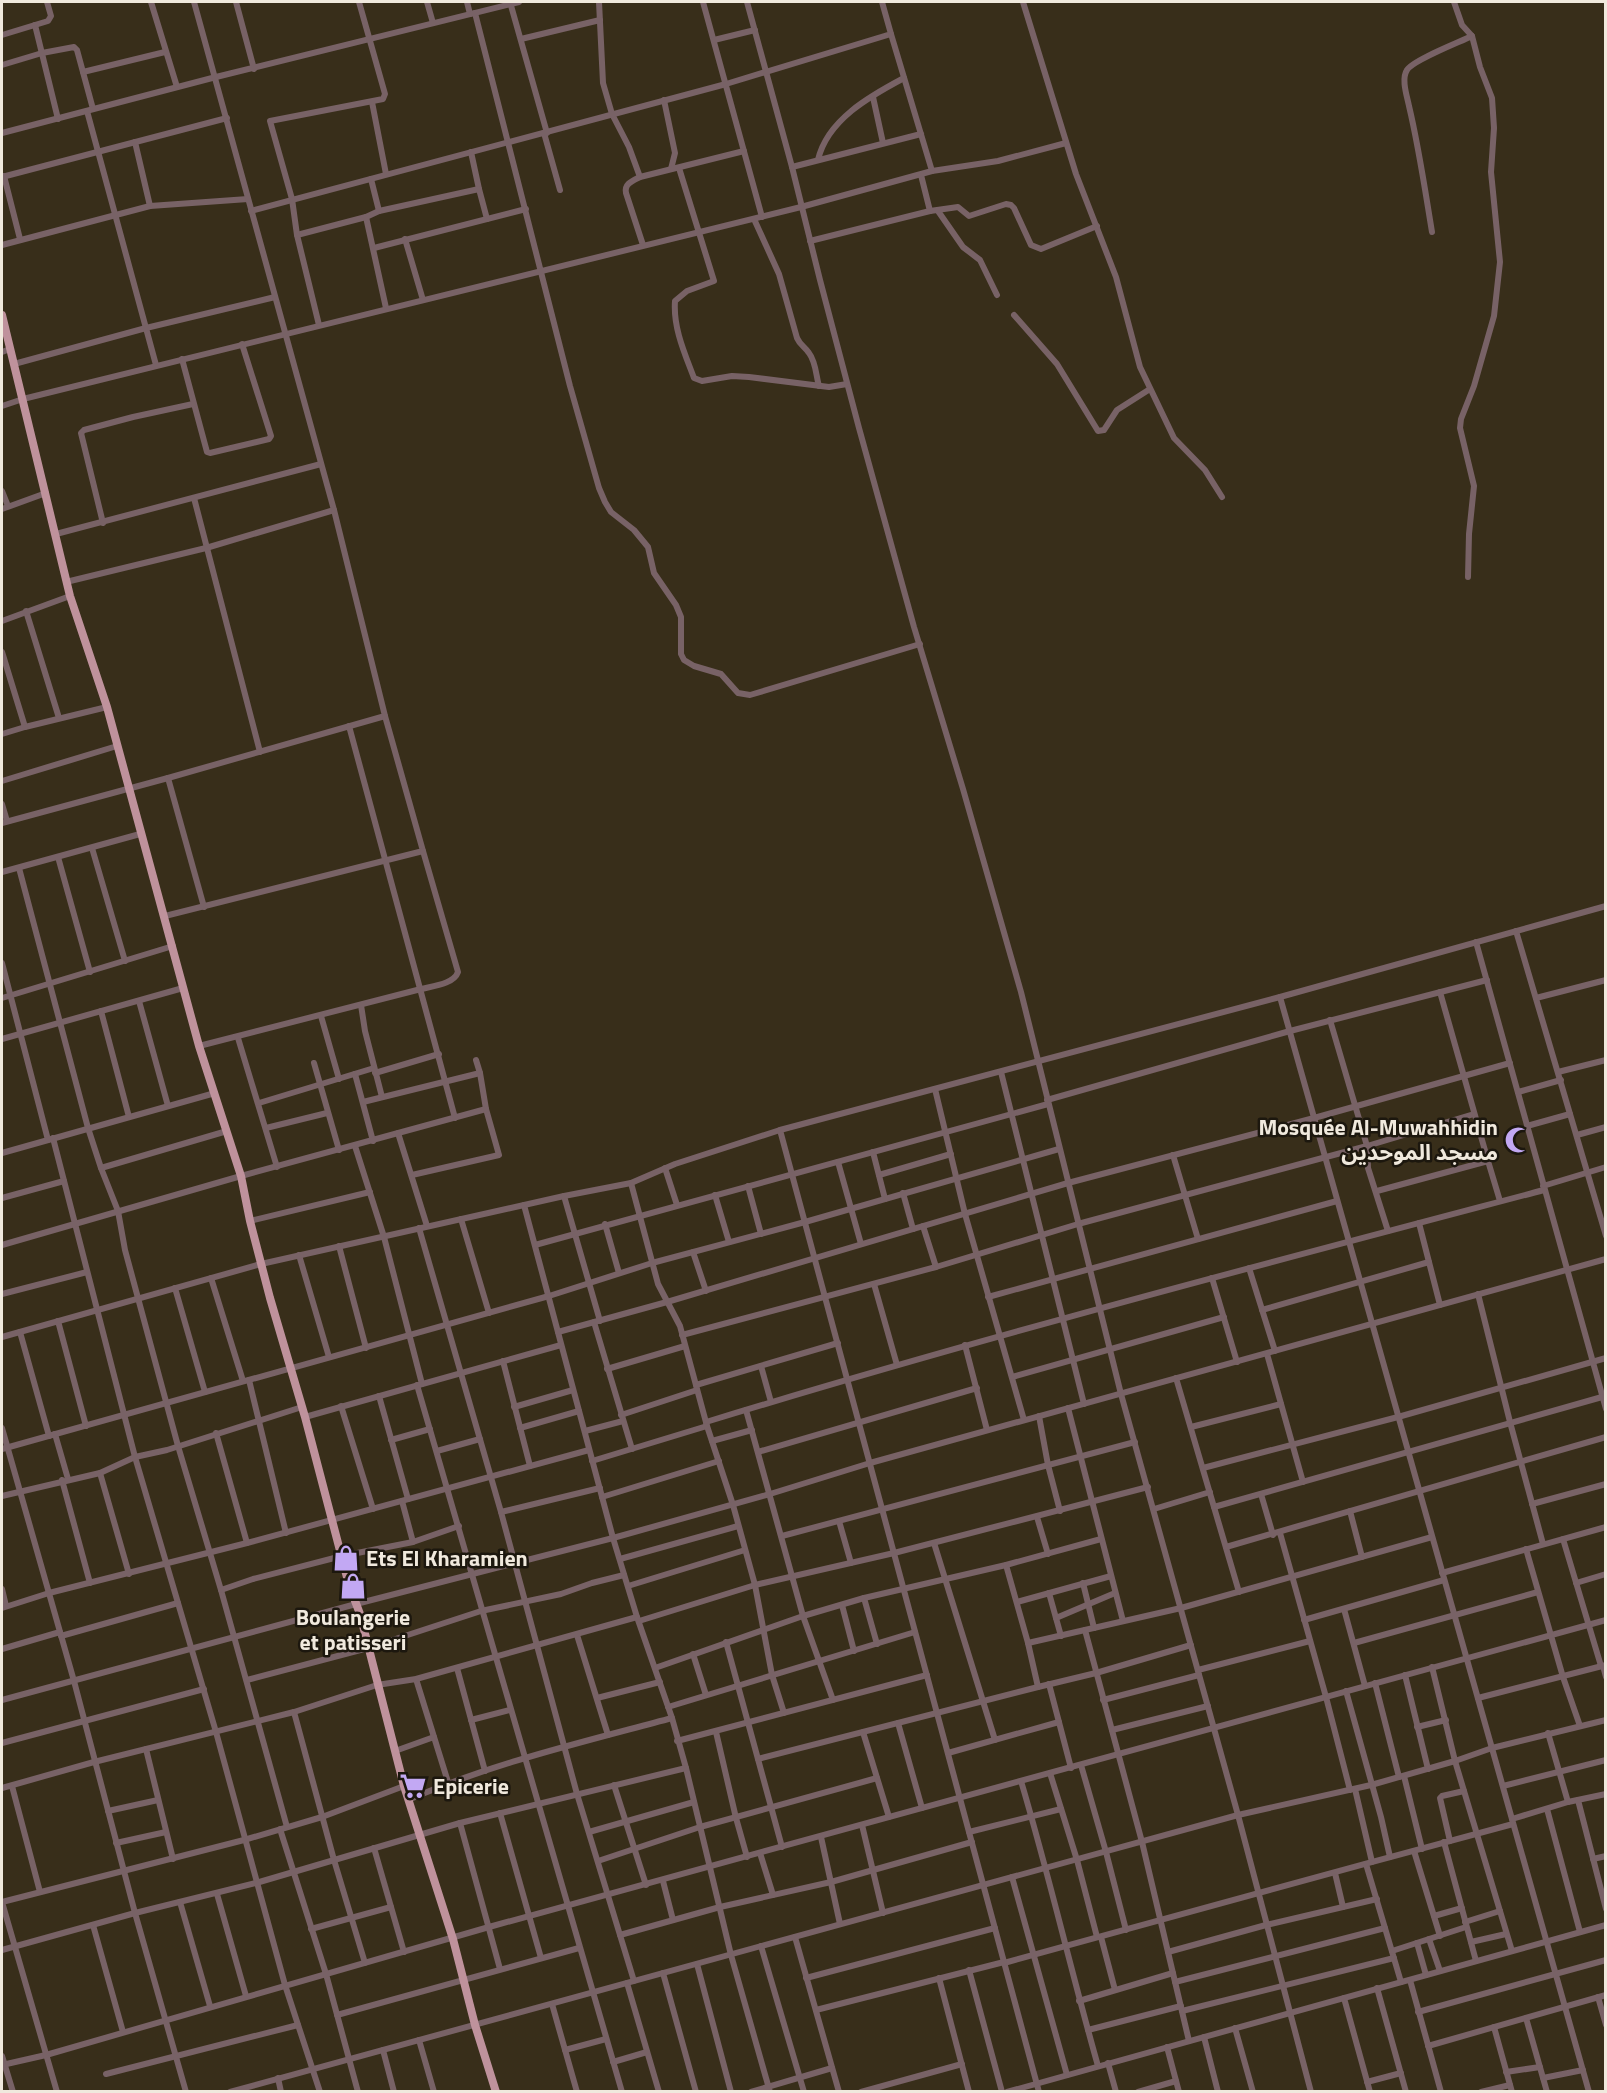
<svg xmlns="http://www.w3.org/2000/svg" width="1607" height="2093" viewBox="0 0 1607 2093" font-family="'Titillium Web','Noto Sans Arabic',sans-serif">
<rect width="100%" height="100%" fill="#382e1a"/>
<g fill="none" stroke-linecap="round" stroke-linejoin="round">
<g stroke="#786266" stroke-width="6">
<path d="M151,2L177,87"/>
<path d="M236,2L254,69"/>
<path d="M427,2L433,23"/>
<path d="M467,2L470,14"/>
<path d="M510,2L547,133"/>
<path d="M599,2L603,83L612,114L629,147L640,177"/>
<path d="M703,2L762,217"/>
<path d="M747,2L792,167L820,280L859,428L914,627L963,789L1021,992L1121,1394L1238,1815L1311,2092"/>
<path d="M1023,2L1076,174L1116,277L1140,367L1174,438L1205,470L1222,497"/>
<path d="M1454,2L1462,25L1472,36L1480,67L1492,98L1494,128L1491,172L1500,262L1494,316L1474,386L1461,419L1460,428L1474,486L1469,534L1468,577"/>
<path d="M475,13L570,386L599,488L605,502L611,512L634,530L648,547L654,573L676,605L681,617V654L684,660L694,666L721,674L738,693L750,695L920,644"/>
<path d="M35,25L58,119"/>
<path d="M2,35L48,21L51,16L47,2"/>
<path d="M521,39L600,20"/>
<path d="M714,40L755,30"/>
<path d="M2,65L42,53L74,47L77,50L93,109"/>
<path d="M83,72L165,52"/>
<path d="M873,97L883,143"/>
<path d="M664,100L675,153L671,169"/>
<path d="M372,102L386,174"/>
<path d="M87,111L156,365"/>
<path d="M2,133L216,77L519,2"/>
<path d="M544,133L560,190"/>
<path d="M135,142L150,206"/>
<path d="M471,152L479,189"/>
<path d="M818,160C827,120 870,96 904,78"/>
<path d="M792,167L921,134"/>
<path d="M679,168L714,281L687,291L675,301C673,328 685,354 694,378L702,381L732,376L749,377L829,387L847,384"/>
<path d="M932,171L998,161L1066,143"/>
<path d="M921,175L930,211"/>
<path d="M4,176L20,239"/>
<path d="M2,177L227,118"/>
<path d="M371,179L379,211"/>
<path d="M251,211L726,84L891,34L882,2"/>
<path d="M938,211L963,247L980,260L997,295"/>
<path d="M366,217L386,308"/>
<path d="M754,219L779,274L797,338C800,345 805,347 809,353C816,362 816,376 819,386"/>
<path d="M1432,232C1425,190 1419,148 1409,106C1407,96 1401,79 1407,70C1413,60 1460,42 1472,36"/>
<path d="M297,235L366,217L379,211L479,189L487,219"/>
<path d="M405,239L423,300"/>
<path d="M810,241L930,211L958,207L969,216L1006,204L1011,205L1014,208L1031,245L1041,249L1097,226"/>
<path d="M2,245L150,206L248,199"/>
<path d="M643,245L626,193C624,184 632,181 640,177L744,151"/>
<path d="M374,248L526,209"/>
<path d="M1014,315L1057,364L1098,431L1104,430L1117,410L1150,389"/>
<path d="M319,325L297,235L292,199L270,121L383,99L385,94L359,2"/>
<path d="M2,352L10,349"/>
<path d="M182,359L207,452L210,453L269,439L271,436L242,344"/>
<path d="M14,364L146,328L275,297"/>
<path d="M2,406L23,399L801,207L932,171L891,34"/>
<path d="M2,491L8,506"/>
<path d="M194,498L260,752"/>
<path d="M2,509L46,493"/>
<path d="M103,523L81,433L84,430L133,417L193,404"/>
<path d="M56,534L321,464"/>
<path d="M66,582L206,548L334,510L194,2"/>
<path d="M26,611L59,718"/>
<path d="M2,621L70,596"/>
<path d="M2,652L25,727L107,707"/>
<path d="M349,726L455,1118"/>
<path d="M2,734L25,727"/>
<path d="M168,778L204,907"/>
<path d="M2,781L117,746"/>
<path d="M2,804L7,821"/>
<path d="M2,823L168,778L385,716L334,510"/>
<path d="M92,848L125,961"/>
<path d="M58,857L90,972"/>
<path d="M19,868L88,1128L101,1168L118,1211L125,1250L178,1446L221,1590L287,1827"/>
<path d="M2,872L140,834"/>
<path d="M165,916L423,851L385,716"/>
<path d="M1516,931L1606,1236"/>
<path d="M1476,942L1606,1409"/>
<path d="M2,963L48,1140"/>
<path d="M1440,992L1488,1161"/>
<path d="M1280,997L1589,2092"/>
<path d="M2,998L173,946"/>
<path d="M1536,998L1606,980"/>
<path d="M139,1001L168,1106"/>
<path d="M361,1005L365,1031L382,1097"/>
<path d="M101,1011L129,1117"/>
<path d="M321,1016L339,1079"/>
<path d="M1330,1020L1367,1146L1368,1168L1388,1231"/>
<path d="M238,1038L277,1167"/>
<path d="M2,1039L183,988"/>
<path d="M199,1046L421,989C433,986 454,984 458,972L423,851"/>
<path d="M314,1063L339,1150"/>
<path d="M1001,1072L1084,1404"/>
<path d="M1558,1072L1606,1060"/>
<path d="M375,1073L439,1054"/>
<path d="M355,1074L373,1141"/>
<path d="M935,1089L965,1214L1024,1420"/>
<path d="M1518,1092L1561,1080"/>
<path d="M1047,1100L1290,1031L1487,980"/>
<path d="M363,1102L480,1073"/>
<path d="M259,1103L374,1068"/>
<path d="M1527,1126L1570,1114"/>
<path d="M266,1128L327,1113"/>
<path d="M780,1130L1039,2092"/>
<path d="M398,1133L427,1226"/>
<path d="M1577,1135L1606,1127"/>
<path d="M53,1138L135,1457L216,1732L285,1985L320,2092"/>
<path d="M355,1146L384,1237L422,1384"/>
<path d="M873,1152L885,1199"/>
<path d="M2,1153L215,1093"/>
<path d="M1173,1155L1198,1239"/>
<path d="M838,1162L861,1244"/>
<path d="M101,1168L227,1131"/>
<path d="M665,1168L677,1205"/>
<path d="M412,1175L499,1155L486,1109L480,1073L476,1060"/>
<path d="M879,1175L951,1154"/>
<path d="M631,1183L658,1284L680,1326L707,1426L733,1505L755,1585L772,1675L784,1713"/>
<path d="M748,1186L761,1234"/>
<path d="M1543,1186L1606,1167"/>
<path d="M1377,1191L1488,1161L1500,1201"/>
<path d="M903,1193L913,1229"/>
<path d="M715,1195L729,1242"/>
<path d="M564,1196L600,1321"/>
<path d="M2,1198L64,1181"/>
<path d="M524,1205L613,1538L637,1617L672,1718L686,1768L731,1955L770,2092"/>
<path d="M461,1219L489,1313"/>
<path d="M250,1221L370,1192"/>
<path d="M1419,1223L1440,1305"/>
<path d="M605,1224L619,1273"/>
<path d="M923,1226L936,1267"/>
<path d="M419,1228L501,1512L577,1794L634,1981"/>
<path d="M2,1245L241,1176L486,1109"/>
<path d="M535,1245L1048,1104"/>
<path d="M339,1246L366,1348"/>
<path d="M693,1252L706,1291"/>
<path d="M299,1255L329,1357"/>
<path d="M1249,1268L1275,1351"/>
<path d="M211,1278L243,1381"/>
<path d="M1212,1278L1237,1362"/>
<path d="M874,1284L897,1365"/>
<path d="M175,1288L205,1392"/>
<path d="M2,1294L87,1272"/>
<path d="M1478,1294L1510,1422L1543,1544"/>
<path d="M988,1297L1337,1201"/>
<path d="M1262,1310L1429,1262"/>
<path d="M58,1321L86,1426"/>
<path d="M594,1322L632,1449"/>
<path d="M20,1332L49,1436"/>
<path d="M558,1332L667,1302L1068,1183L1314,1118L1510,1063"/>
<path d="M682,1335L936,1267L1078,1224L1367,1146L1474,1114"/>
<path d="M2,1337L261,1264L564,1196L631,1183L675,1164L780,1130L1280,997L1606,906"/>
<path d="M965,1345L987,1430"/>
<path d="M1267,1354L1303,1482"/>
<path d="M503,1361L530,1466"/>
<path d="M761,1366L771,1402"/>
<path d="M607,1369L685,1346"/>
<path d="M1012,1377L1224,1317"/>
<path d="M1176,1378L1239,1592"/>
<path d="M249,1380L286,1533"/>
<path d="M417,1385L622,2092"/>
<path d="M696,1385L838,1343"/>
<path d="M379,1396L408,1499"/>
<path d="M341,1406L373,1509"/>
<path d="M514,1407L573,1390"/>
<path d="M1068,1408L1123,1621"/>
<path d="M746,1410L803,1616L833,1700"/>
<path d="M621,1415L697,1390"/>
<path d="M1039,1416L1048,1465L1060,1511"/>
<path d="M305,1417L561,1345"/>
<path d="M706,1422C984,1337 1264,1264 1544,1190"/>
<path d="M1191,1427L1281,1404"/>
<path d="M2,1428L74,1681L135,1913L186,2092"/>
<path d="M520,1428L579,1411"/>
<path d="M585,1431L623,1421"/>
<path d="M216,1433L247,1543"/>
<path d="M55,1434L68,1479"/>
<path d="M391,1440L430,1429"/>
<path d="M712,1441L752,1430"/>
<path d="M2,1449L549,1296L652,1263L805,1222L1059,1149"/>
<path d="M437,1451L480,1439"/>
<path d="M758,1452L977,1388"/>
<path d="M592,1461L707,1426"/>
<path d="M1203,1468L1398,1417L1606,1358"/>
<path d="M100,1473L129,1574"/>
<path d="M62,1480L90,1583"/>
<path d="M1261,1494L1273,1535"/>
<path d="M2,1496L100,1473L135,1457L167,1450L302,1407"/>
<path d="M602,1497L719,1461"/>
<path d="M402,1501L413,1542"/>
<path d="M1532,1504L1606,1484"/>
<path d="M1214,1507L1602,1397"/>
<path d="M1154,1509L1210,1492"/>
<path d="M1350,1511L1362,1557"/>
<path d="M501,1512L600,1488"/>
<path d="M1037,1517L1048,1554"/>
<path d="M839,1521L851,1563"/>
<path d="M1280,1533L1326,1697L1350,1790"/>
<path d="M782,1536L1135,1442"/>
<path d="M1563,1539L1601,1666"/>
<path d="M934,1543L995,1740"/>
<path d="M1226,1547L1606,1437"/>
<path d="M1526,1549L1563,1677L1580,1726"/>
<path d="M620,1559L738,1526"/>
<path d="M1442,1573L1606,1527"/>
<path d="M1083,1583L1094,1628"/>
<path d="M1576,1583L1606,1574"/>
<path d="M628,1586L745,1550"/>
<path d="M2,1589L6,1606"/>
<path d="M221,1590L253,1579L342,1556L413,1542L459,1526"/>
<path d="M1049,1593L1061,1636"/>
<path d="M864,1598L877,1644"/>
<path d="M1017,1602L1111,1576"/>
<path d="M842,1605L854,1651"/>
<path d="M2,1608L49,1593L247,1543L589,1450"/>
<path d="M1344,1609L1365,1686"/>
<path d="M1056,1618L1115,1593"/>
<path d="M1304,1620L1444,1580"/>
<path d="M639,1621L755,1585L894,1553L1148,1487"/>
<path d="M1085,1630L1142,1842L1189,2041"/>
<path d="M577,1635L608,1735"/>
<path d="M61,1636L178,1603"/>
<path d="M726,1642L782,1847"/>
<path d="M1028,1643L1181,1608L1432,1537"/>
<path d="M1354,1643L1538,1592"/>
<path d="M2,1649L60,1632"/>
<path d="M693,1654L706,1695"/>
<path d="M1603,1666L1606,1677"/>
<path d="M1432,1667L1455,1761L1512,1951"/>
<path d="M457,1668L485,1771"/>
<path d="M655,1668L803,1616L864,1598L1006,1565L1101,1539"/>
<path d="M1198,1670L1310,1641"/>
<path d="M1405,1675L1428,1769"/>
<path d="M416,1679L448,1782"/>
<path d="M247,1680L368,1648L481,1611L561,1594L592,1583L624,1575"/>
<path d="M1375,1683L1399,1777"/>
<path d="M1049,1684L1071,1768"/>
<path d="M1038,1687L1096,1673L1191,1645"/>
<path d="M1346,1691L1381,1817L1390,1857"/>
<path d="M597,1698L660,1682"/>
<path d="M1478,1698L1606,1665"/>
<path d="M2,1700L356,1604L613,1538L770,1494L870,1463L1606,1259"/>
<path d="M1103,1700L1199,1675"/>
<path d="M668,1707L915,1632"/>
<path d="M294,1712L334,1860L365,1963"/>
<path d="M471,1720L510,1710"/>
<path d="M898,1723L922,1808"/>
<path d="M1417,1727L1446,1720"/>
<path d="M1112,1730L1208,1706"/>
<path d="M716,1732L736,1818L747,1857"/>
<path d="M863,1732L889,1817"/>
<path d="M1548,1733L1568,1802"/>
<path d="M677,1741L927,1675"/>
<path d="M2,1743L204,1689"/>
<path d="M146,1749L173,1859"/>
<path d="M395,1751L434,1737"/>
<path d="M948,1753L1059,1722"/>
<path d="M758,1759L1038,1687L1028,1643L1006,1565"/>
<path d="M1081,1765L1106,1852L1126,1930"/>
<path d="M1050,1773L1077,1860L1097,1937"/>
<path d="M1404,1776L1422,1849"/>
<path d="M1021,1781C1049,1875 1071,1971 1098,2066"/>
<path d="M614,1785L646,1885"/>
<path d="M12,1786L40,1892"/>
<path d="M1503,1786L1606,1760"/>
<path d="M2,1788L94,1762L294,1712L377,1685L416,1679L637,1617"/>
<path d="M1355,1789L1372,1862"/>
<path d="M408,1800C493,1763 583,1742 672,1718"/>
<path d="M1578,1800L1606,1909"/>
<path d="M1547,1809L1580,1932"/>
<path d="M108,1811L158,1800"/>
<path d="M500,1813L541,1958"/>
<path d="M1512,1819L1568,1802L1606,1794"/>
<path d="M460,1823L500,1969"/>
<path d="M862,1825L883,1913"/>
<path d="M280,1829L326,1974L358,2092"/>
<path d="M589,1832L694,1802"/>
<path d="M969,1832L1061,1809"/>
<path d="M821,1837L840,1924"/>
<path d="M1450,1841L1440,1798L1442,1796L1464,1791"/>
<path d="M1444,1842L1476,1961"/>
<path d="M116,1843L166,1832"/>
<path d="M374,1848L404,1952"/>
<path d="M1414,1851L1440,1936"/>
<path d="M760,1853L773,1895"/>
<path d="M1593,1859L1606,1856"/>
<path d="M598,1861L700,1827L877,1778"/>
<path d="M1366,1864L1401,1982"/>
<path d="M1335,1873L1343,1907"/>
<path d="M1012,1877L1067,2075"/>
<path d="M663,1881L673,1920"/>
<path d="M217,1894L246,1996"/>
<path d="M180,1902L210,2006"/>
<path d="M1434,1916L1462,1908"/>
<path d="M1465,1922L1500,1911"/>
<path d="M93,1925L123,2032"/>
<path d="M311,1929L391,1907"/>
<path d="M620,1935L720,1907L831,1882L972,1842"/>
<path d="M795,1937L839,2092"/>
<path d="M1101,1937L1115,1990"/>
<path d="M1429,1939L1440,1971"/>
<path d="M1471,1942L1506,1934"/>
<path d="M1417,1943L1426,1975"/>
<path d="M761,1946L804,2092"/>
<path d="M2,1950L135,1913L256,1883L460,1823L686,1768"/>
<path d="M1392,1951L1466,1927"/>
<path d="M1168,1952L1266,1925L1377,1899"/>
<path d="M1004,1963C1174,1917 1343,1869 1513,1824"/>
<path d="M697,1964L731,2092"/>
<path d="M969,1970L1002,2092"/>
<path d="M663,1973L696,2092"/>
<path d="M806,1978L995,1928"/>
<path d="M939,1978L969,2092"/>
<path d="M1410,1980L1441,2092"/>
<path d="M1175,1982L1385,1928"/>
<path d="M627,1983L659,2092"/>
<path d="M1377,1988L1406,2092"/>
<path d="M1598,1997L1606,2025"/>
<path d="M1344,1998L1370,2092"/>
<path d="M1079,2001L1173,1973"/>
<path d="M552,2004L577,2092"/>
<path d="M816,2010L1004,1962"/>
<path d="M1182,2011L1394,1958"/>
<path d="M1418,2012L1606,1960"/>
<path d="M337,2015L579,1948"/>
<path d="M1526,2018L1547,2092"/>
<path d="M1494,2027L1512,2092"/>
<path d="M1235,2028L1253,2092"/>
<path d="M1088,2030L1181,2006"/>
<path d="M1204,2037L1218,2092"/>
<path d="M419,2040L434,2092"/>
<path d="M1428,2046L1606,1995"/>
<path d="M1167,2047L1179,2092"/>
<path d="M383,2050L394,2092"/>
<path d="M565,2050L606,2039"/>
<path d="M2,2056L13,2092"/>
<path d="M613,2062L647,2052"/>
<path d="M1108,2063L1116,2092"/>
<path d="M2,2065L46,2055L489,1927L1606,1620"/>
<path d="M1506,2072L1540,2067"/>
<path d="M106,2074L298,2025"/>
<path d="M278,2078L281,2092"/>
<path d="M1543,2078L1583,2070"/>
<path d="M1367,2082L1401,2073"/>
<path d="M57,2092L2,1902L244,1840L322,1817L404,1786"/>
<path d="M230,2092L1238,1815L1371,1785L1455,1761L1492,1748L1606,1720"/>
<path d="M751,2092L832,2068"/>
<path d="M861,2092L962,2064"/>
<path d="M1007,2092L1606,1925"/>
<path d="M1138,2092L1176,2081"/>
<path d="M1481,2092L1510,2085"/>
</g>
<path stroke="#bf929c" stroke-width="8" d="M2,315L70,596L107,707L199,1046L241,1176L250,1221L270,1298L305,1417L349,1585L360,1614L404,1786L453,1939L475,2025L496,2092"/>
</g>
<defs>
<g id="mosque-bare" transform="scale(2.07)"><path d="M3.5-4.9A6 6 0 1 0 3.5 4.9A5 5 0 1 1 3.5-4.9Z" fill="#c2a8f3" stroke="#1c170e" stroke-width="2.5" paint-order="stroke"/></g>
<g id="shop-bare" transform="scale(2.07)"><path d="M-5-2.5h2.3a2.7 3.5 0 0 1 5.4 0H5L5.5 6h-11ZM-1.5-2.5h3a1.5 2.3 0 0 0-3 0Z" fill="#c2a8f3" stroke="#1c170e" stroke-width="2.5" paint-order="stroke"/></g>
<g id="supermarket-bare" transform="scale(2.07)"><path d="M-6-5.5h2.5l.6 2H6L4.5 2H-2.5L-4.4-4H-6ZM-1.5 3.2a1.3 1.3 0 1 0 .1 0ZM3 3.2a1.3 1.3 0 1 0 .1 0Z" fill="#c2a8f3" stroke="#1c170e" stroke-width="2.5" paint-order="stroke"/></g>
</defs>
<g fill-rule="evenodd">
<use href="#mosque-bare" x="1518" y="1140"/>
<use href="#shop-bare" x="346" y="1558"/>
<use href="#shop-bare" x="353" y="1586"/>
<use href="#supermarket-bare" x="413" y="1786"/>
</g>
<g text-anchor="middle" stroke-width="5" stroke-linejoin="round" paint-order="stroke">
<g font-size="22" font-weight="bold" fill="#f0e9dd" stroke="#1c170e" text-anchor="start">
<text x="1498" y="1135" text-anchor="end">Mosquée Al-Muwahhidin<tspan x="1498" dy="25">مسجد الموحدين</tspan></text>
<text x="366" y="1566">Ets El Kharamien</text>
<text x="353" y="1625" text-anchor="middle">Boulangerie<tspan x="353" dy="25">et patisseri</tspan></text>
<text x="433" y="1794">Epicerie</text>
</g>
</g>
<rect width="1607" height="2093" fill="none" stroke="#f0e9dd" stroke-width="6"/>
</svg>
